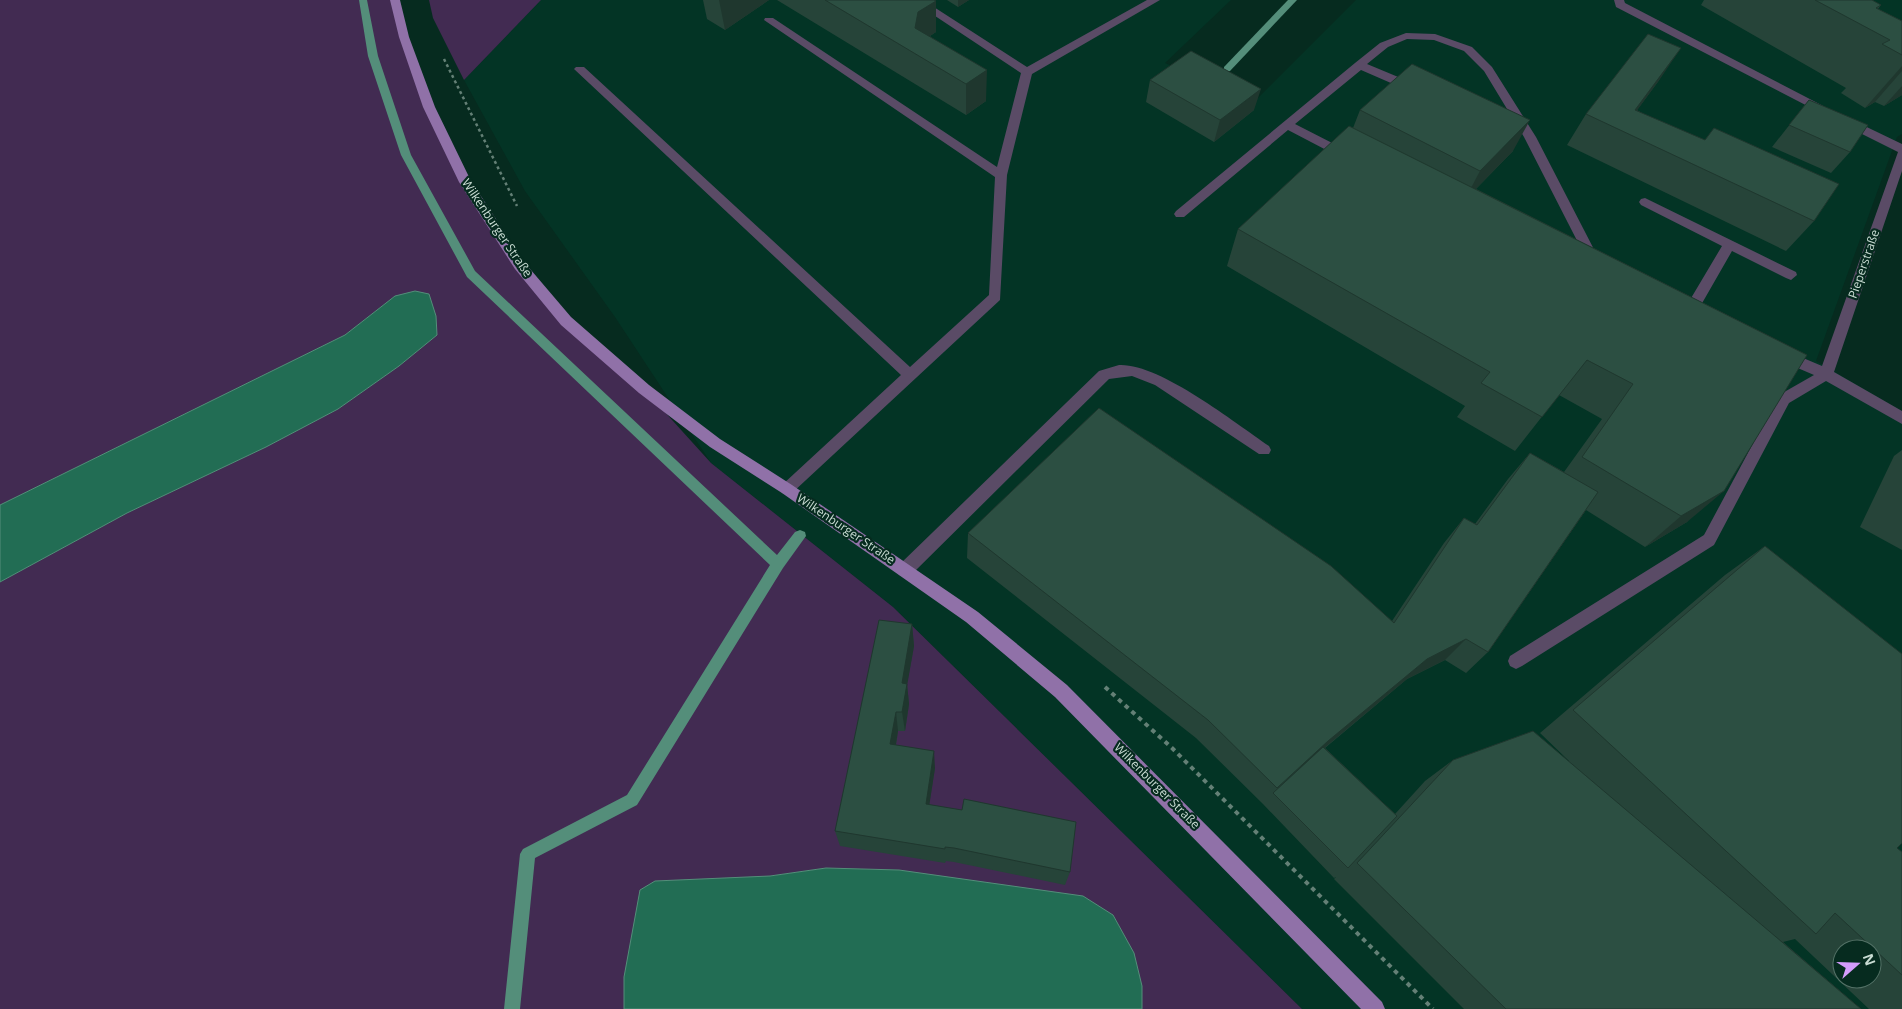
<svg xmlns="http://www.w3.org/2000/svg" width="1902" height="1009" viewBox="0 0 1902 1009" font-family="'Open Sans',sans-serif">
<rect width="100%" height="100%" fill="#062b1f"/>
<path fill="#033425" fill-rule="evenodd" d="M541,0H1231L1165,63L1253,103L1356,0H1902V134L1897,137L1816,361L1902,411V1009H1302L893,607L711,463L615,317L525,191L464,80ZM1842,949H1872V979H1842Z"/>
<g fill="#422b52">
<path d="M0,0H395L404,37L465,182L565,321L644,389L711,463L893,607L1302,1009H1142C1141,967 1133,951 1113,915L899,870L826,868L770,876L624,977V1009H0V582L127,513L266,447L338,409L399,366L437,335L395,296L345,335L0,505Z"/>
<path d="M429,0H541L464,80L433,18Z"/>
</g>
<g fill="#226d54" stroke="#548e7a">
<path d="M415,291L429,294L436,316L437,335L399,366L338,409L266,447L127,513L0,582V505L345,335L395,296Z"/>
<path d="M826,868L899,870L1083,896L1113,915L1134,953L1142,986V1009H624V977L640,890L655,881L770,876Z"/>
</g>
<g fill="none" stroke-linecap="round" stroke-linejoin="round">
<g fill="#548e7a" fill-rule="evenodd">
<path d="M359,0H367L378,56L411,155L475,271L777,555L795,532L800,530L805,532L806,536L783,568L637,805L535,858L520,1009H504L520,854L523,849L627,795L770,565L467,277L401,155L368,56Z"/>
<path d="M1288,0H1297L1230,71H1224V67Z"/>
</g>
<path stroke="#648076" stroke-width="2.5" stroke-dasharray="3 3" stroke-linecap="butt" d="M444,59L517,206"/>
<path stroke="#648076" stroke-width="4" stroke-dasharray="4.5 4.5" stroke-linecap="butt" d="M1105,687L1172,748L1433,1009"/>
<g fill="#5a4b66" fill-rule="evenodd">
<path d="M911,0H923L1027,67L1147,0H1160L1032,74L1007,175L1000,300L792,493L787,495L782,493L780,489L782,485L901,375L574,69L576,67H584L910,367L989,295L995,177L764,20L765,18H773L997,167L1021,73Z"/>
<path d="M1614,0H1624L1625,3L1831,110L1825,114L1821,113L1616,7Z"/>
<path d="M1406,33L1435,34L1472,47L1492,67L1536,137L1600,261L1599,264H1589L1524,137L1484,71L1464,51L1434,40L1407,39L1388,47L1367,64L1415,84V90H1407L1361,70L1295,124L1340,147V153H1332L1288,130L1184,217H1176L1174,214L1176,211L1355,63L1380,43Z"/>
<path d="M1848,118L1902,144V171L1834,372L1902,411V424L1826,381L1789,403L1714,545L1522,666L1516,669L1510,666L1508,661L1510,656L1704,535L1779,395L1814,375L1779,360L1777,356L1779,352H1789L1822,366L1898,152L1844,125L1842,122Z"/>
<path d="M1645,198L1796,272L1797,275L1791,280L1786,278L1732,251L1693,319H1683L1681,315L1722,246L1641,205L1639,202L1641,199Z"/>
<path d="M1119,365C1159,363 1234,422 1269,446L1271,450L1269,454H1259L1155,385L1132,376L1109,379L911,575L905,577L899,575L897,570L899,565L1099,371Z"/>
</g>
<path fill="#9071a8" fill-rule="evenodd" d="M390,0H400L409,37L435,107L471,181L525,263L571,317L649,385L720,439L792,485L978,612L1067,685L1382,1002L1385,1009H1361L1055,697L966,622L782,493L710,447L639,393L561,325L515,269L459,182L423,107L399,37Z"/>
</g>
<g fill="#264439" fill-rule="evenodd">
<path d="M703,0H769L725,30L707,19Z"/>
<path d="M777,0H934L936,1V32L930,36L986,101L966,115Z"/>
<path d="M947,0H969L958,7Z"/>
<path d="M1704,0H1872L1881,5L1878,9L1902,21V95L1884,106L1875,102L1865,108L1841,93L1846,88L1701,5Z"/>
<path d="M1660,79L1637,110L1814,221L1786,251L1567,145L1586,114Z"/>
<path d="M1150,80L1254,110L1214,142L1146,102Z"/>
<path d="M1809,100L1850,152L1831,173L1772,147Z"/>
<path d="M1360,110L1513,151L1476,189L1807,355L1687,522L1645,547L1586,510L1488,652L1466,673L1445,660L1407,679L1325,748L1395,814L1425,781L1453,760L1569,761L1540,733L1725,575L1765,546L1897,848L1902,852V1009H1869L1795,939L1783,942L1861,1009H1464L1334,879L1336,877L1334,878L1263,804L1196,738L967,558L968,533L1392,621L1444,543L1464,518L1475,524L1508,479L1530,453L1564,472L1602,419L1559,395L1515,451L1457,417L1465,406L1227,266L1238,229L1353,128ZM1842,949H1872V979H1842Z"/>
<path d="M1902,450V550L1860,527L1894,456Z"/>
<path d="M912,624L914,646L907,684L909,704L905,731H898L896,745L935,768L929,805L1070,872L1065,885L954,862L946,861L945,863L840,846L835,831Z"/>
</g>
<g fill="#1f372e">
<path d="M719,0H769L725,30Z"/>
<path d="M958,0H969L958,7Z"/>
<path d="M936,1V32L919,43L915,28L918,12Z"/>
<path d="M1681,48L1660,79L1622,131L1635,110Z"/>
<path d="M1902,66V71L1875,102L1865,108Z"/>
<path d="M987,70L986,101L966,115V84Z"/>
<path d="M1902,86V95L1884,106Z"/>
<path d="M1261,89L1254,110L1214,142L1220,120Z"/>
<path d="M1530,120L1513,151L1464,201L1480,171Z"/>
<path d="M1724,491L1687,522L1645,547L1681,516Z"/>
<path d="M912,624L914,646L904,703L902,683Z"/>
<path d="M1466,639L1445,660L1407,679L1311,759L1273,793L1328,741L1427,659Z"/>
<path d="M907,684L909,704L905,731L902,712Z"/>
<path d="M896,712L898,731L893,762L890,744Z"/>
<path d="M934,751L935,768L927,820L926,804Z"/>
</g>
<g fill="#2c4f42" stroke="#1f372e">
<path d="M825,0H934L936,1L918,12L915,28L987,70L966,84Z"/>
<path d="M1815,0H1872L1881,5L1876,8L1902,21V55L1882,44L1890,40Z"/>
<path d="M1648,34L1681,48L1635,110L1705,140L1714,128L1839,184L1814,221L1586,114Z"/>
<path d="M1191,51L1261,89L1220,120L1150,80Z"/>
<path d="M1412,64L1530,120L1480,171L1360,110Z"/>
<path d="M1809,100L1868,125L1850,152L1789,125Z"/>
<path d="M1349,126L1807,355L1724,491L1681,516L1582,457L1633,384L1587,360L1542,417L1481,383L1490,372L1238,229Z"/>
<path d="M1099,408L1331,566L1394,623L1464,518L1477,525L1530,453L1598,492L1488,652L1466,639L1427,659L1328,741L1277,788L1208,720L968,533Z"/>
<path d="M1765,546L1902,654V843L1897,848L1902,852V975L1835,913L1816,934L1573,710Z"/>
<path d="M879,620L912,624L902,683L907,684L902,712H896L890,744L934,751L926,804L962,810L964,799L1076,822L1070,872L954,848L945,847V849L835,831Z"/>
<path d="M1533,731L1861,1009H1506L1357,863L1453,760Z"/>
<path d="M1323,747L1397,816L1348,868L1273,793Z"/>
</g>
<g text-anchor="middle" stroke-width="4.5" stroke-linejoin="round" paint-order="stroke">
<g font-size="12" fill="#c9dcd3" stroke="#062b1f">
<text transform="translate(497 228) rotate(56)" y="4">Wilkenburger Straße</text>
<text transform="translate(1864 264) rotate(-71)" y="4">Pieperstraße</text>
<text transform="translate(846 529) rotate(34)" y="4">Wilkenburger Straße</text>
<text transform="translate(1157 786) rotate(45)" y="4">Wilkenburger Straße</text>
</g>
</g>
<g transform="translate(1857 964) rotate(70)"><circle r="24" fill="#062b1f" stroke="#547267"/>
<path d="M0-4L9 19L0 12L-9 19Z" fill="#d49cfc"/>
<text y="-8" font-size="14" font-weight="bold" text-anchor="middle" fill="#c9dcd3">N</text>
</g>
</svg>
